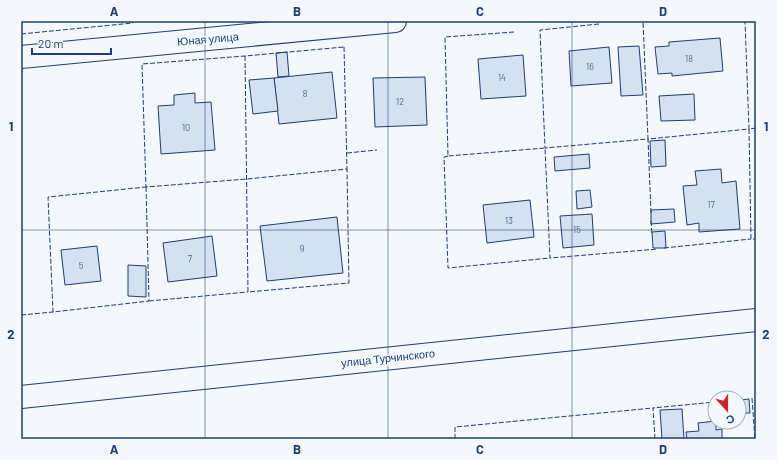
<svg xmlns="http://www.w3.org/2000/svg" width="777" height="460" viewBox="0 0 777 460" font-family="Barlow,sans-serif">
<rect width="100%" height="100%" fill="#f4f7fb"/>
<g fill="#d5e0f0" stroke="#1d3f73">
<path d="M720,38L723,71L672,76V73L658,74L655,47L669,46V42Z"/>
<path d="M639,46L643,95L621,96L618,47Z"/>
<path d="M609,47L612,83L571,86L569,51Z"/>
<path d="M287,52L289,76L278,77L276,53Z"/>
<path d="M523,55L526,96L481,99L478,59Z"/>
<path d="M332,72L337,118L279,124L274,78Z"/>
<path d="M425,77L427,125L375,127L373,78Z"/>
<path d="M274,78L278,111L253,114L249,80Z"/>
<path d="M195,93V103L211,102L215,150L161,154L158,106L174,105V95Z"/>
<path d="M694,94L695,120L661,121L659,96Z"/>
<path d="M665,140L666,166L651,167L650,141Z"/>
<path d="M589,154L590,168L555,171L554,157Z"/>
<path d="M721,169L722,183L736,181L740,229L699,232V223L687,225L683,186L697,185L695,171Z"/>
<path d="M590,190L592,207L577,209L576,191Z"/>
<path d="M530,200L534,237L487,243L483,205Z"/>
<path d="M674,209L675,222L651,224V210Z"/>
<path d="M592,214L594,245L563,248L560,216Z"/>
<path d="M337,217L343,273L267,281L260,226Z"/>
<path d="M665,231L666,248H653L652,232Z"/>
<path d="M212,236L217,276L168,282L163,243Z"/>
<path d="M97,246L101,281L65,285L61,250Z"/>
<path d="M128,265L146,266V297L128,296Z"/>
<path d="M749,399L750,413H739V400Z"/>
<path d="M682,409L684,439H662L660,410Z"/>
<path d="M715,421L716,422V430L722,429V439H687L686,432L699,431L698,423Z"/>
</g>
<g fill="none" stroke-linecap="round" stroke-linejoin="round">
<g stroke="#1d3f73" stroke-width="24">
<g id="minor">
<path d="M21,57L395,21"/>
<path d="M21,397L756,320"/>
</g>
</g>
<use href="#minor" stroke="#f4f7fb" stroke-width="22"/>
<g stroke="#1d3f73" stroke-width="1" stroke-dasharray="5 2" stroke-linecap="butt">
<path d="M599,24L540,30L545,148L648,139L643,21"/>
<path d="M514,32L445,37L448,156L545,148L550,258L658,249"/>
<path d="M21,34L133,23L131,21"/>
<path d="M344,47L347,169L247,179L146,187L142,64L245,56Z"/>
<path d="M245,56L248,292L349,283L347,169"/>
<path d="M756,128L749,129L751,239H756"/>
<path d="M347,153L377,150"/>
<path d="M448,156L444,157L448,268L550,258"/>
<path d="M146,187L149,301L53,312L48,197Z"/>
<path d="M651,213L648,139L749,129L745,21"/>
<path d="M651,221L652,235"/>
<path d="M664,248L751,239"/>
<path d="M149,301L248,292"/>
<path d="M21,315L53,312"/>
<path d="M752,398L755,439"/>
<path d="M455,439V427L653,408"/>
<path d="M655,439L653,408L715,402"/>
</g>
</g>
<path fill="none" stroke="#1d3f73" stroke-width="1" stroke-opacity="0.55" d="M205,21V439M388,21V439M572,21V439M21,230H756"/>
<g text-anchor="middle" stroke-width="3" stroke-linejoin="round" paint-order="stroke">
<g font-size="9" fill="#4b6792">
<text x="689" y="62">18</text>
<text x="590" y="70">16</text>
<text x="502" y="81">14</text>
<text x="305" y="97">8</text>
<text x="400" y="105">12</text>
<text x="186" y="131">10</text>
<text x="711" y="208">17</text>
<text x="509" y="224">13</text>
<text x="577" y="233">15</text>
<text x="302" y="252">9</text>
<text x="190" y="262">7</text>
<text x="81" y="269">5</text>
</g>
<g font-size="11" fill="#1d3f73" stroke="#f4f7fb">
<text transform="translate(208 39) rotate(-5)" y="4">Юная улица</text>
<text transform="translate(388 358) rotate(-6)" y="4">улица Турчинского</text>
</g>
</g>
<rect width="777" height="460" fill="none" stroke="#f4f7fb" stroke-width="44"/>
<g transform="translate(727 410) rotate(159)"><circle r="19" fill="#f4f7fb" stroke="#9eadc5"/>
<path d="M0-3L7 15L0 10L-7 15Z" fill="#c62828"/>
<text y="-6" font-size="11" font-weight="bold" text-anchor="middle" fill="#1d3f73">С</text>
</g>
<path d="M32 48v6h79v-6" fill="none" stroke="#1d3f73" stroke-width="2"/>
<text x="38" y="48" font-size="12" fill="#1d3f73" stroke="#f4f7fb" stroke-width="3" paint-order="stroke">20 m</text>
<rect x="22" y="22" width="733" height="416" fill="none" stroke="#1d3f73" stroke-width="1.5"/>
<g font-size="13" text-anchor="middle" font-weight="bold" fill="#1d3f73">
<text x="114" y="16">A</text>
<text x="297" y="16">B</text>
<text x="480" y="16">C</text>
<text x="663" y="16">D</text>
<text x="11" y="131">1</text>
<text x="766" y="131">1</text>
<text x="11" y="339">2</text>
<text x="766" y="339">2</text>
<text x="114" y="454">A</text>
<text x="297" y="454">B</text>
<text x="480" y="454">C</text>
<text x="663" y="454">D</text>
</g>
</svg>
